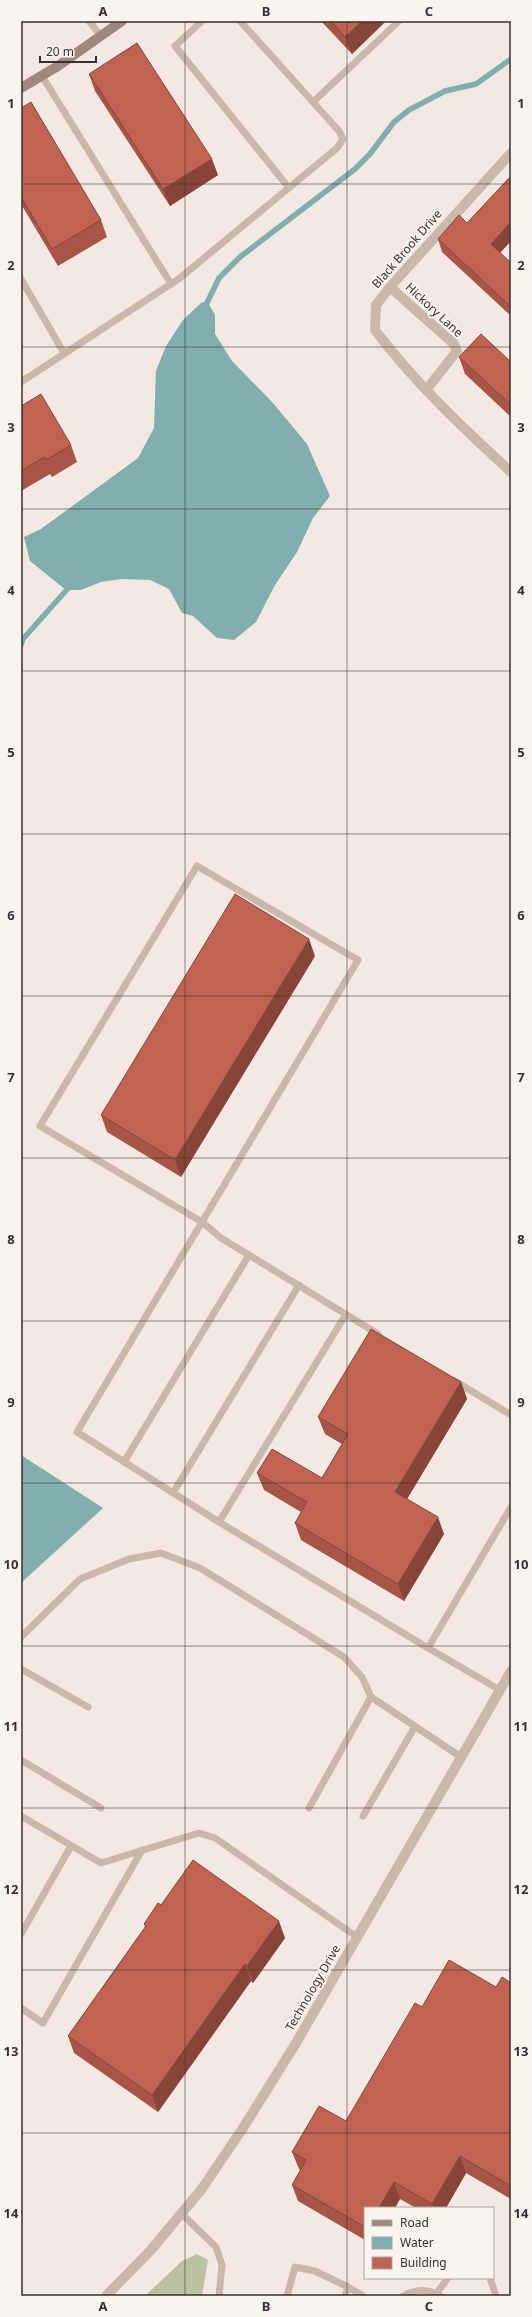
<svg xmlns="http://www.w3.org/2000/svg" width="532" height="2317" viewBox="0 0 532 2317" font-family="'Noto Sans',sans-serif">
<rect width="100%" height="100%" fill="#f3e9e2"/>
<path fill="#bac2a2" d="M197,2254L208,2260L202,2296H145L182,2261Z"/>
<g fill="#81afad">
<path d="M207,301L215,315V334L232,361L273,403L307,444L330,496L313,518L297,552L275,585L256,622L234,640L217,638L193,616L182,613L169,589L150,580L121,579L101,582L81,590H66L30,561L24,537L41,529L138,458L154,428L156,371L166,346L183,320L201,303Z"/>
<path d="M21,1455L103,1508L21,1583Z"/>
</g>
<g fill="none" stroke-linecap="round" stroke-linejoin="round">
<g stroke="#81afad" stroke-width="5.5">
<path d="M205,307L219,278L240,257L355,169L370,154L394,122L409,110L445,91L476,84L511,59"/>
<path d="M21,645L23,639L70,586"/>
</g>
<g stroke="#cbb8ad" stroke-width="7">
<path d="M89,21L101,36"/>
<path d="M202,21L175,46L289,188"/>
<path d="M42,76L171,284"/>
<path d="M313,102L399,21"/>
<path d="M21,279L64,353"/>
<path d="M21,382L180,278L337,148L343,139L339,131L240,21"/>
<path d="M378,1334L221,1238L202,1222L358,960L197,866L40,1126L202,1222L77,1432L219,1522L428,1648"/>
<path d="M455,1381L511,1415"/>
<path d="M124,1462L249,1255"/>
<path d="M173,1493L299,1285"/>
<path d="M219,1522L346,1314"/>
<path d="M21,1637L80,1579L129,1559L161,1553L200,1568L344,1657L362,1677L371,1697L461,1757"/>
<path d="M21,1669L88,1707"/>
<path d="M500,1690L428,1648L511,1507"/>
<path d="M21,1760L101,1808"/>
<path d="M309,1808L371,1697"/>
<path d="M21,1816L101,1863L199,1833L215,1838L357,1937"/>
<path d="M363,1816L414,1728"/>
<path d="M21,1934L71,1846"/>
<path d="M21,2008L43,2023L142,1850"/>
<path d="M182,2214L216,2247L222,2265L219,2296"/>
<path d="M490,2278L496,2296"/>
<path d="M348,2287L363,2296"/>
<path d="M436,2294L448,2278"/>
<path d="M287,2296L295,2267L315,2271L348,2287L345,2296"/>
<path d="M403,2296C416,2289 428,2288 440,2296"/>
</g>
<g stroke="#cbb8ad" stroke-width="10">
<path d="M511,153L390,287L376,305L375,330C415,383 462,427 511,472"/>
<path d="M390,287L454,344L457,351L426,390"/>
</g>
<path stroke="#cbb8ad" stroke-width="10" d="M106,2296L150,2251L201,2190L243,2128L296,2043L511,1671"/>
<path stroke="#9f887f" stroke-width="10" d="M21,88L58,66L122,21"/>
</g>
<g fill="#a65547">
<path d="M321,21H386L352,54Z"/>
<path d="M89,74L218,175L170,206L95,91Z"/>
<path d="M21,108L101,220L107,237L58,266L21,204Z"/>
<path d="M511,176V241L500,253L511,263V316L442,252L438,239L467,223Z"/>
<path d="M459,357L511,362V417L465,374Z"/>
<path d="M21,406L71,445L77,462L52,477L50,474L21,491Z"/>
<path d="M315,956L181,1177L107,1132L101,1115Z"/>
<path d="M461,1382L467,1399L407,1499L444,1534L404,1601L301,1540L295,1523L301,1512L264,1490L257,1473L322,1478L342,1444L325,1434L318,1417Z"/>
<path d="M161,1905L285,1938L253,1983L251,1981L158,2112L74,2053L68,2036L145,1927L144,1924Z"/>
<path d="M511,1983V2199L466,2173L446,2208H416L400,2199L365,2208V2240L298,2201L292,2185L301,2170L299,2169L292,2152L346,2121L496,1987Z"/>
</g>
<g fill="#874539">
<path d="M362,21H386L352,54L345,37Z"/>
<path d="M212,159L218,175L170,206L163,189Z"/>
<path d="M511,222V241L495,258L491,244Z"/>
<path d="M309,939L315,956L181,1177L175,1160Z"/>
<path d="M461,1382L467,1399L401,1509L395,1492Z"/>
<path d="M438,1517L444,1534L404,1601L398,1584Z"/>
<path d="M279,1921L285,1938L253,1983L247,1966Z"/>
<path d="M245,1964L251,1981L158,2112L152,2095Z"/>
<path d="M460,2156L466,2173L446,2208H434L432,2204Z"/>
<path d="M394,2182L400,2199L395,2208H379Z"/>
</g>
<g fill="#c16352" stroke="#874539">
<path d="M331,21H362L345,37Z"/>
<path d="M137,43L212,159L163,189L89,74Z"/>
<path d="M31,102L101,220L52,249L21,197V108Z"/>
<path d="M511,176V222L491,244L511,263V307L438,239L459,215L467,223Z"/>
<path d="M481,334L511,362V405L459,357Z"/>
<path d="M41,394L71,445L46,460L44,457L21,471V406Z"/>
<path d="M235,894L309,939L175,1160L101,1115Z"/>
<path d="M371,1329L461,1382L395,1492L438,1517L398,1584L295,1523L307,1502L257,1473L272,1449L322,1478L348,1434L318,1417Z"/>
<path d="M193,1860L279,1921L247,1966L245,1964L152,2095L68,2036L146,1926L144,1924L158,1903L161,1905Z"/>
<path d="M449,1960L496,1987L502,1977L511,1983V2186L460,2156L432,2204L394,2182L379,2208H365V2227L292,2185L306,2160L292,2152L319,2106L346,2121L415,2003L422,2007Z"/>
</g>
<path fill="none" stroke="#3a2f2c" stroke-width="1" stroke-opacity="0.55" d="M185,21V2296M347,21V2296M21,184H511M21,347H511M21,509H511M21,671H511M21,834H511M21,996H511M21,1158H511M21,1321H511M21,1483H511M21,1646H511M21,1808H511M21,1970H511M21,2133H511"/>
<g text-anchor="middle" stroke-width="4" stroke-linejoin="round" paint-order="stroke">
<g font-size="12" fill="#3a2f2c" stroke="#faf4ee">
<text transform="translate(407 249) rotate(-49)" y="4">Black Brook Drive</text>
<text transform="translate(434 310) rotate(43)" y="4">Hickory Lane</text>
<text transform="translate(313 1988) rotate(-60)" y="4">Technology Drive</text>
</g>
</g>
<rect width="532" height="2317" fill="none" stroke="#faf4ee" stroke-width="44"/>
<rect x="364" y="2207" width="130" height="72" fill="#faf4ee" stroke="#ada5a0"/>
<rect x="372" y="2220" width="20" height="6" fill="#9f887f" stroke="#ada5a0"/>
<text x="400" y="2227" font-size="12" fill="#3a2f2c">Road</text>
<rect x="372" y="2237" width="20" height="12" fill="#81afad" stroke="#ada5a0"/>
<text x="400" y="2247" font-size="12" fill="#3a2f2c">Water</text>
<rect x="372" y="2257" width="20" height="12" fill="#c16352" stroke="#ada5a0"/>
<text x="400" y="2267" font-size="12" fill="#3a2f2c">Building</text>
<path d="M40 56v6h56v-6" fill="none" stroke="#3a2f2c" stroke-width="2"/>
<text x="46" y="56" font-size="12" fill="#3a2f2c" stroke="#faf4ee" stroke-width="3" paint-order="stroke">20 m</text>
<rect x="22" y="22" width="488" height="2273" fill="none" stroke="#3a2f2c" stroke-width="1.5"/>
<g font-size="13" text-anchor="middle" font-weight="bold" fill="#3a2f2c">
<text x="103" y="16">A</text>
<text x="266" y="16">B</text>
<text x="429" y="16">C</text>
<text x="11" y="108">1</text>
<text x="521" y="108">1</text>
<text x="11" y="270">2</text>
<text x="521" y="270">2</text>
<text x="11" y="432">3</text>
<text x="521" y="432">3</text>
<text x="11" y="595">4</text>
<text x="521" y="595">4</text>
<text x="11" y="757">5</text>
<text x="521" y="757">5</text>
<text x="11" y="920">6</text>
<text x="521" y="920">6</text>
<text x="11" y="1082">7</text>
<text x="521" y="1082">7</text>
<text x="11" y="1244">8</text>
<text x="521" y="1244">8</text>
<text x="11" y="1407">9</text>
<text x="521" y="1407">9</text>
<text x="11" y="1569">10</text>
<text x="521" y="1569">10</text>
<text x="11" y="1731">11</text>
<text x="521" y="1731">11</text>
<text x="11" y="1894">12</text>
<text x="521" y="1894">12</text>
<text x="11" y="2056">13</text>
<text x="521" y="2056">13</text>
<text x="11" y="2218">14</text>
<text x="521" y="2218">14</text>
<text x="103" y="2311">A</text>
<text x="266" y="2311">B</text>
<text x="429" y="2311">C</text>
</g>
</svg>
